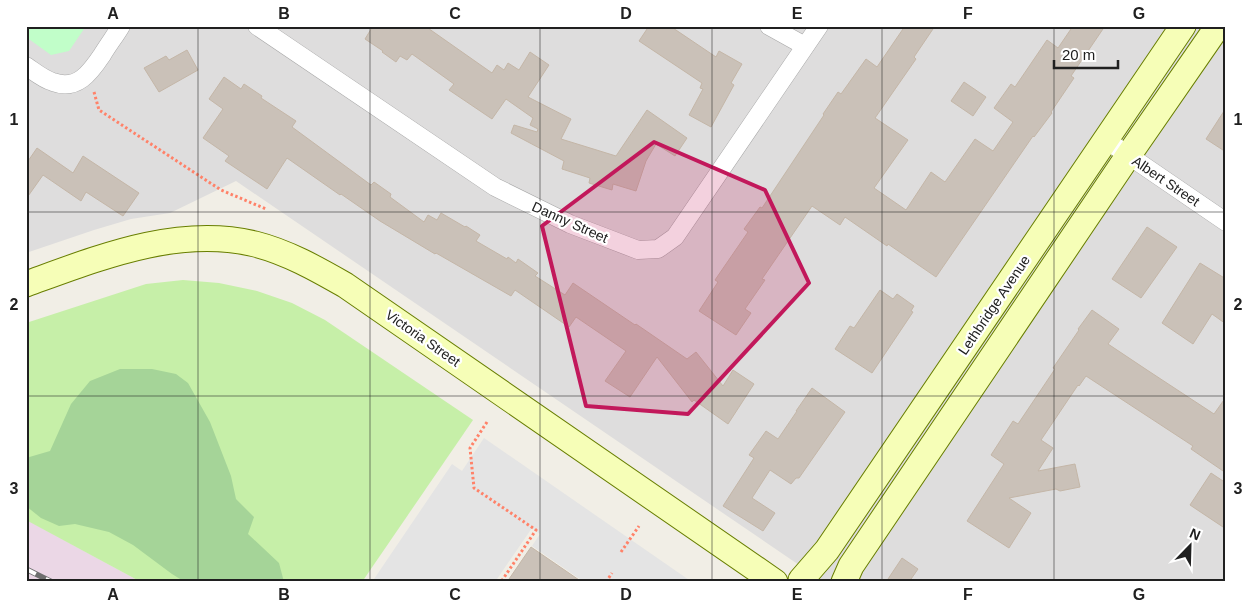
<svg xmlns="http://www.w3.org/2000/svg" width="1252" height="608" viewBox="0 0 1252 608" font-family="Helvetica,sans-serif">
<rect width="100%" height="100%" fill="#f1eee6"/>
<path fill="#dedddd" d="M26,26H1226V582H824L236,181L170,213L131,219L94,230L26,253Z"/>
<path fill="#ebd7e6" d="M26,520H27L141,582H26Z"/>
<path fill="#c6efa8" d="M183,280L219,283L257,291L292,303L325,320L473,420L362,582H141L26,520V323L146,284Z"/>
<path fill="#a5d498" d="M120,369H152L176,374L188,383L210,422L231,476L236,499L254,517L248,534L279,563L284,582H185L172,574L133,545L109,532L75,524L59,526L41,518L26,506V458L50,451L71,404L90,381Z"/>
<path fill="#c1fec9" d="M26,26H86L69,51L51,55L26,37Z"/>
<path fill="#e4e4e4" d="M484,438L692,582H584L532,546L540,534L532,528L495,582H372L452,464L462,471Z"/>
<g fill="#cac1b8" stroke="#c4b6a7">
<path d="M373,26H425L492,73L497,65L504,70L508,63L519,70L530,52L549,65L528,97L571,119L561,139L616,156L647,110L687,138L675,156L656,144L646,161L636,191L613,184L612,190L589,183L590,178L562,169L564,161L511,133L514,125L537,132L538,129L530,125L533,118L506,99L492,119L449,90L454,84L412,54L407,60L400,56L396,62L382,52L383,51L365,39Z"/>
<path d="M649,26H670L716,57L719,51L742,64L731,83L734,85L711,127L689,115L703,89L700,88L702,83L639,41Z"/>
<path d="M905,26H935L914,57L916,59L875,118L908,140L874,188L906,210L931,172L945,182L975,139L993,151L1013,122L994,108L1011,84L1015,87L1047,40L1058,48L1073,26H1105L1071,76L1074,78L1051,112L1052,113L1034,137L1033,136L936,277L888,244L887,246L845,217L840,225L812,206L762,279L765,280L745,309L751,313L736,335L699,311L718,282L715,280L748,232L744,229L760,207L762,208L824,115L823,114L838,92L841,94L866,59L877,67Z"/>
<path d="M187,50L198,70L159,92L144,68L166,56L169,60Z"/>
<path d="M224,77L241,89L244,84L262,96L261,98L296,121L292,127L371,185L374,182L391,194L390,197L424,222L428,215L437,220L441,213L465,227L466,226L480,235L476,241L507,259L508,257L516,263L518,259L538,273L535,276L565,295L573,283L635,325L636,324L687,359L696,352L723,386L733,370L754,384L728,424L694,400L692,402L657,357L630,397L605,381L626,351L576,317L569,327L515,290L511,296L436,253L435,254L380,221L341,194L340,195L287,158L267,189L225,161L229,156L203,138L223,109L209,99Z"/>
<path d="M964,82L986,97L973,116L951,101Z"/>
<path d="M1226,108V152L1206,139Z"/>
<path d="M37,148L73,173L83,156L139,193L123,216L86,192L81,201L43,175L26,199V164Z"/>
<path d="M1147,227L1177,247L1141,298L1112,279Z"/>
<path d="M1200,263L1226,279V324L1212,314L1193,344L1162,323Z"/>
<path d="M880,290L893,299L897,294L914,306L911,311L913,312L872,373L835,349L850,326L854,328Z"/>
<path d="M1092,310L1119,329L1108,344L1147,370L1214,414L1226,397V473L1191,449L1193,446L1086,376L1079,386L1078,385L1041,440L1053,448L1038,471L1075,464L1080,487L1060,491L1056,489L1009,498L1031,513L1009,548L967,521L1004,464L991,455L1013,421L1018,424L1055,369L1053,368L1079,330L1078,329Z"/>
<path d="M812,388L845,412L799,478H796L791,484L770,470L752,498L775,513L763,531L723,506L754,458L749,455L766,431L778,439L797,411H796Z"/>
<path d="M1211,473L1226,483V529L1190,505Z"/>
<path d="M531,547L582,582H507Z"/>
<path d="M902,558L918,569L909,582H886Z"/>
</g>
<g fill="none" stroke-linecap="round" stroke-linejoin="round">
<g stroke="#a7a7a7" stroke-width="19">
<g id="street">
<path d="M257,26L495,187L570,224L638,250L658,249L675,237L819,26"/>
<path d="M769,26L805,46"/>
<path d="M26,66C35,72 43,79 53,82C77,91 90,73 102,55C108,45 115,36 121,26"/>
<path d="M1106,140L1226,222"/>
</g>
</g>
<g stroke="#687e00" stroke-width="27">
<g id="secondary">
<path d="M26,284C98,258 178,225 255,244C287,252 317,269 345,285L775,582"/>
<path d="M801,580L827,550L1183,26"/>
<path d="M844,582L851,566L1128,156L1218,26"/>
</g>
</g>
<g stroke="#ff8269" stroke-width="3" stroke-dasharray="2.5 2.5" stroke-linecap="butt">
<path d="M94,92L99,110L221,190L266,209"/>
<path d="M487,422L470,448L474,488L536,530L501,582"/>
<path d="M621,552L639,526"/>
<path d="M606,582L612,573"/>
</g>
<use href="#street" stroke="#fff" stroke-width="18"/>
<use href="#secondary" stroke="#f6feb7" stroke-width="25"/>
<g stroke="#6e6e6e" stroke-width="5.5">
<g id="rail">
<path d="M26,569L52,582"/>
<path d="M26,582H27"/>
</g>
</g>
<use href="#rail" stroke="#fff" stroke-width="4" stroke-dasharray="11" stroke-linecap="butt"/>
</g>
<path fill="#c2185b" fill-opacity="0.2" stroke="#c2185b" stroke-width="4" stroke-linejoin="round" d="M654,142L765,190L809,283L688,414L586,406L542,226Z"/>
<path fill="none" stroke="#202020" stroke-width="1" stroke-opacity="0.55" d="M198,26V582M370,26V582M540,26V582M712,26V582M882,26V582M1054,26V582M26,212H1226M26,396H1226"/>
<g text-anchor="middle" stroke-width="4.5" stroke-linejoin="round" paint-order="stroke">
<g font-size="14" fill="#202020" stroke="#fff">
<text transform="translate(1166 181) rotate(34)" y="5">Albert Street</text>
<text transform="translate(570 222) rotate(24)" y="5">Danny Street</text>
<text transform="translate(994 305) rotate(-56)" y="5">Lethbridge Avenue</text>
<text transform="translate(423 338) rotate(35)" y="5">Victoria Street</text>
</g>
</g>
<rect width="1252" height="608" fill="none" stroke="#ffffff" stroke-width="55"/>
<g transform="translate(1190 546) rotate(23)" stroke="#ffffff" stroke-width="4" paint-order="stroke">
<path d="M0-4L9 19L0 12L-9 19Z" fill="#202020"/>
<text y="-8" font-size="14" font-weight="bold" text-anchor="middle" fill="#202020">N</text>
</g>
<path d="M1054 60v8h64v-8" fill="none" stroke="#202020" stroke-width="2.5"/>
<text x="1062" y="60" font-size="15" fill="#202020" stroke="#ffffff" stroke-width="4" paint-order="stroke">20 m</text>
<rect x="28" y="28" width="1196" height="552" fill="none" stroke="#202020" stroke-width="2"/>
<g font-size="16" text-anchor="middle" font-weight="bold" fill="#202020">
<text x="113" y="19">A</text>
<text x="284" y="19">B</text>
<text x="455" y="19">C</text>
<text x="626" y="19">D</text>
<text x="797" y="19">E</text>
<text x="968" y="19">F</text>
<text x="1139" y="19">G</text>
<text x="14" y="125">1</text>
<text x="1238" y="125">1</text>
<text x="14" y="310">2</text>
<text x="1238" y="310">2</text>
<text x="14" y="494">3</text>
<text x="1238" y="494">3</text>
<text x="113" y="600">A</text>
<text x="284" y="600">B</text>
<text x="455" y="600">C</text>
<text x="626" y="600">D</text>
<text x="797" y="600">E</text>
<text x="968" y="600">F</text>
<text x="1139" y="600">G</text>
</g>
</svg>
